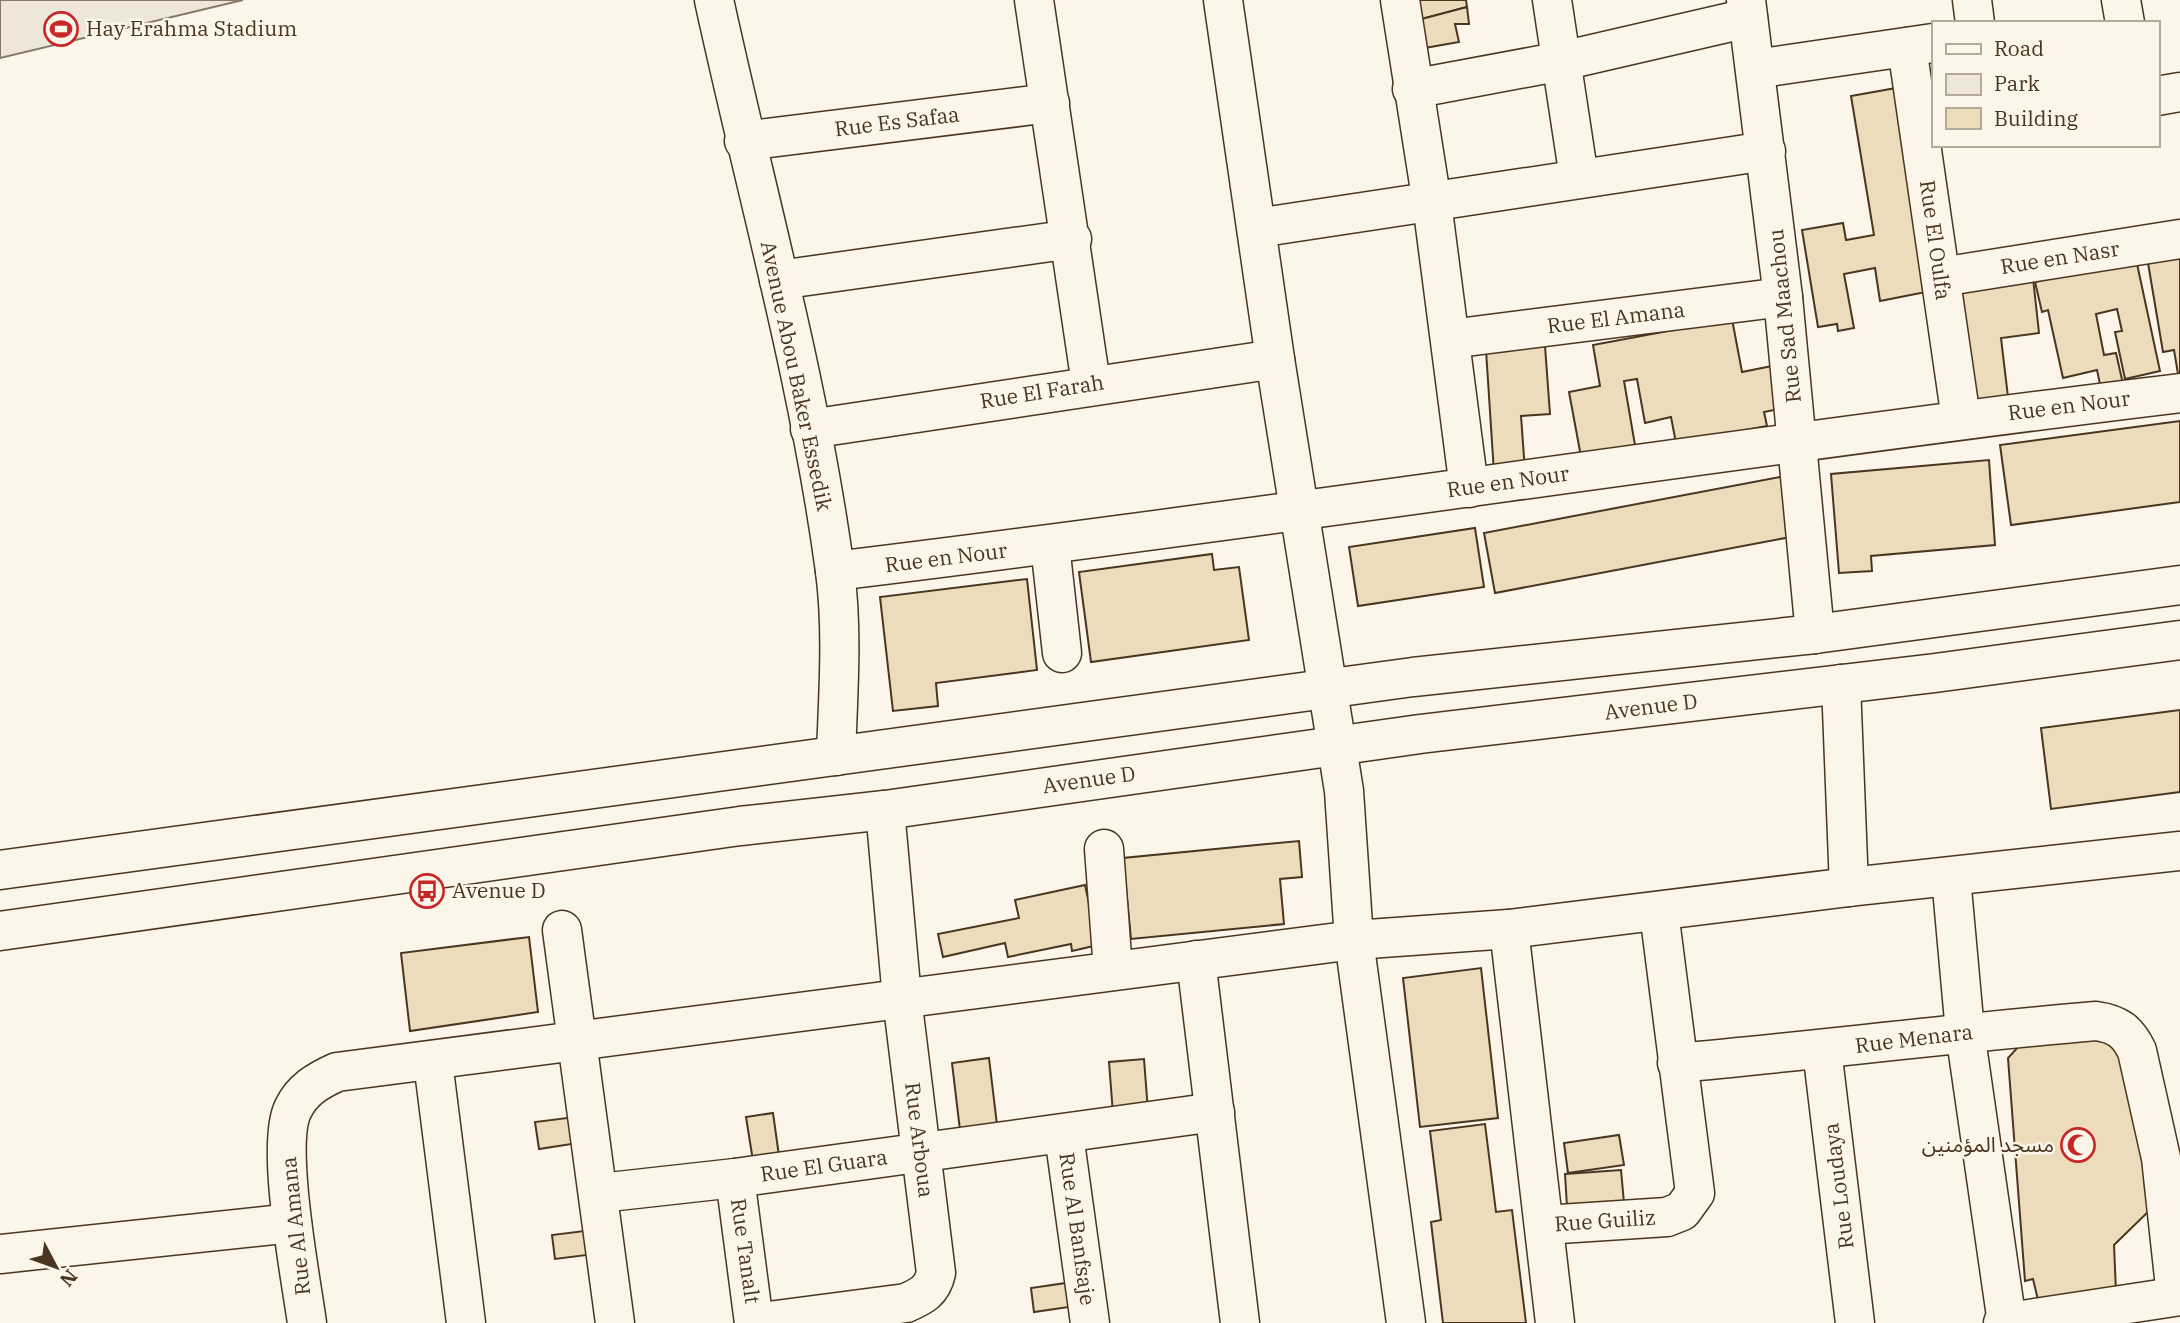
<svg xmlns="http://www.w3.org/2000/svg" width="2180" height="1323" viewBox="0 0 2180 1323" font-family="'IBM Plex Serif','Noto Sans Arabic',serif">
<rect width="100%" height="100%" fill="#fbf6e9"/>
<path fill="#ede6d9" stroke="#887966" stroke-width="2" d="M0,0H243L0,58Z"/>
<g fill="#ecdcbc" stroke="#4a3520" stroke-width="2">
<path d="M1410,0H1466L1467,7L1414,21Z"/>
<path d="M1467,7L1469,24H1455L1459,42L1419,49L1414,21Z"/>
<path d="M1896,88L1931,291L1880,301L1875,268L1844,274L1854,328L1838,331L1837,324L1818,327L1802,230L1843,223L1846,240L1874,235L1851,96Z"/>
<path d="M2180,258V374H2178L2174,350L2163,352L2148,263Z"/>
<path d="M2136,259L2160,371L2125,379L2115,332L2122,331L2117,309L2096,314L2104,355L2116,353L2123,384L2101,389L2097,370L2063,378L2048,310L2042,312L2035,282Z"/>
<path d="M2033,278L2039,333L2001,338L2008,397L1972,402L1960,286Z"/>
<path d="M1732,319L1742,372L1772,366L1779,409L1764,412L1767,426L1676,443L1671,417L1645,423L1637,379L1624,381L1636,451L1582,462L1569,392L1600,386L1593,345Z"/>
<path d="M1545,346L1550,414L1521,416L1525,471L1494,473L1486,350Z"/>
<path d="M2180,421V502L2011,525L2000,445Z"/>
<path d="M1989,460L1995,545L1871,556L1872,571L1839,573L1831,474Z"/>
<path d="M1790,475L1801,535L1495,593L1484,533Z"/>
<path d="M1475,528L1484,587L1358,606L1349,547Z"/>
<path d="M1212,554L1214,570L1239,567L1249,640L1091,662L1079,572Z"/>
<path d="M1027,579L1037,670L936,683L938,706L893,711L880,597Z"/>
<path d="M2180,710V792L2051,809L2041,728Z"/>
<path d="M1299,841L1302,877L1280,879L1284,924L1131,939L1123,858Z"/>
<path d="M1085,885L1098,945L1072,951L1071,944L1008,957L1005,943L943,957L938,934L1019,918L1015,900Z"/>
<path d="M529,937L538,1012L410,1031L401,953Z"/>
<path d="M1481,968L1498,1118L1420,1127L1403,978Z"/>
<path d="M2029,1035L2120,1042L2133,1081L2150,1210L2114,1245L2116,1292L2038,1300L2033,1279L2025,1281L2008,1058Z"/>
<path d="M989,1058L997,1125L960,1130L952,1063Z"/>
<path d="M1144,1059L1148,1111L1113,1114L1109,1062Z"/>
<path d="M773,1113L779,1156L753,1161L746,1117Z"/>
<path d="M575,1117L578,1143L539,1149L535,1122Z"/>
<path d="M1485,1124L1496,1212L1512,1210L1526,1323H1443L1431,1222L1441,1220L1430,1131Z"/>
<path d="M1619,1135L1624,1165L1568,1173L1564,1143Z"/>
<path d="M1621,1170L1624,1203L1567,1207L1565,1174Z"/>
<path d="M592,1230L595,1254L555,1259L552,1235Z"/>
<path d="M1066,1283L1069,1307L1034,1312L1031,1288Z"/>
</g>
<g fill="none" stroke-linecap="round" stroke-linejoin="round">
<g stroke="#4a3520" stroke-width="41">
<g id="minor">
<path d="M714,0C755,189 809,378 835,571C843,632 838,695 836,756"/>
<path d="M1034,0L1091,384"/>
<path d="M1223,0L1275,359L1344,791L1354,940L1406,1323"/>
<path d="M1400,0L1432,203L1469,488"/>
<path d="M1552,0L1579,178"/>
<path d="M1746,0L1783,297L1815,634"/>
<path d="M1972,0L1975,23"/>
<path d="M2121,0L2125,23"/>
<path d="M1907,47L1961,419"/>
<path d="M1755,69L1933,43"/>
<path d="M1412,89L1562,61L1748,18"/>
<path d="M2157,96L2180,92"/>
<path d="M744,141L1050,103"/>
<path d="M1257,228L1766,151"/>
<path d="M1941,277L2180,239"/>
<path d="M779,280L1072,239"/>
<path d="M1450,339L1783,297"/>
<path d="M810,429L1275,359"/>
<path d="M1050,545L1062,653"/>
<path d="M835,571C1284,517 1731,447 2180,393"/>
<path d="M1841,684L1849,887"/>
<path d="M1104,849L1113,970"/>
<path d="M1951,877L1965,1032L2007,1323"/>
<path d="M1509,929L1555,1323"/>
<path d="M562,930L615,1323"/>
<path d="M1196,960L1240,1323"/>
<path d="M1822,1050L1855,1323"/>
<path d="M433,1062L466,1323"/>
<path d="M1677,1063C1817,1050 1956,1033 2096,1021C2118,1024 2128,1032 2137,1051L2161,1158L2176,1296"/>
<path d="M1064,1135L1090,1323"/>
<path d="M735,1178L754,1323"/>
<path d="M600,1193L735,1178L1215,1112"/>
<path d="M1544,1225L1667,1217L1682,1211L1695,1193L1659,912"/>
<path d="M0,1254L292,1223"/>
<path d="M307,1323C301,1279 275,1145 293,1109C302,1090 317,1081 337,1072L1354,940L1509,929L1849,887L2180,851"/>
<path d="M754,1323L906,1303C922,1296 932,1291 936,1273L902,998L885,810"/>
<path d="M2003,1323L2180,1296"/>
</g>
</g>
<g stroke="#4a3520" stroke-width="41">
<g id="major">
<path d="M0,870L1413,677L1815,634L2180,585"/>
<path d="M0,931L740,826L885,810L1420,734L1935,673L2180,640"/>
</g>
</g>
<use href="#minor" stroke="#fbf6e9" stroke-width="38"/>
<use href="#major" stroke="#fbf6e9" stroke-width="38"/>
</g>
<defs>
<g id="stadium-ring" transform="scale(1.75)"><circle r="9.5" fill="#fbf6e9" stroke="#c62828" stroke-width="1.5"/><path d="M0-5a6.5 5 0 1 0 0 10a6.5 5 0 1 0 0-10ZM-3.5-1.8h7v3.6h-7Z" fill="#c62828"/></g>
<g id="bus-ring" transform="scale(1.75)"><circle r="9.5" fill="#fbf6e9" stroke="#c62828" stroke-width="1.5"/><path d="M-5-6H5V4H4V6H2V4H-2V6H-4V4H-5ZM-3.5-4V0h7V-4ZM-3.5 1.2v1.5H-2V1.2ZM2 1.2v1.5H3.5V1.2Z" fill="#c62828"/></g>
<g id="mosque-ring" transform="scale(1.75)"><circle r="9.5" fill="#fbf6e9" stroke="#c62828" stroke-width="1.5"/><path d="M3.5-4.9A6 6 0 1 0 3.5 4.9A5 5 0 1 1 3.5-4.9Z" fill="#c62828"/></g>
</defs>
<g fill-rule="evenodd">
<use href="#stadium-ring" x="61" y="29"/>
<use href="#bus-ring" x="427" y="891"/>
<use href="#mosque-ring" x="2078" y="1145"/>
</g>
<g text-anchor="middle" stroke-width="5" stroke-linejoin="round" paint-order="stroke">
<g font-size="21" fill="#4a3520" stroke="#fbf6e9" text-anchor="start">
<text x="86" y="36">Hay Erahma Stadium</text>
<text x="452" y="898">Avenue D</text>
<text x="2054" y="1152" text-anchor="end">مسجد المؤمنين</text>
</g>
<g font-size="21" fill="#4a3520" stroke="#fbf6e9">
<text transform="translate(897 122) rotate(-7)" y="7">Rue Es Safaa</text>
<text transform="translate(1935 240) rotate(82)" y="7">Rue El Oulfa</text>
<text transform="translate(2060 258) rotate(-9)" y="7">Rue en Nasr</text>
<text transform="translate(1785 316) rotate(-96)" y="7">Rue Sad Maachou</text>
<text transform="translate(1616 318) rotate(-7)" y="7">Rue El Amana</text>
<text transform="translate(796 376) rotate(78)" y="7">Avenue Abou Baker Essedik</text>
<text transform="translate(1042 392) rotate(-9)" y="7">Rue El Farah</text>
<text transform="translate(2069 406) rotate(-7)" y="7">Rue en Nour</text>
<text transform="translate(1508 482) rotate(-8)" y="7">Rue en Nour</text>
<text transform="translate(946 558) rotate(-7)" y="7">Rue en Nour</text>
<text transform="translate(1651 707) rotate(-7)" y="7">Avenue D</text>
<text transform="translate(1089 780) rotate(-8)" y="7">Avenue D</text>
<text transform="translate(1914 1039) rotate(-7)" y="7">Rue Menara</text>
<text transform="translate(919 1140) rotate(83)" y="7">Rue Arboua</text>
<text transform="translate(824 1166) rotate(-8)" y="7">Rue El Guara</text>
<text transform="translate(1839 1186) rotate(-97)" y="7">Rue Loudaya</text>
<text transform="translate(1605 1221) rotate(-4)" y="7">Rue Guiliz</text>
<text transform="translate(296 1226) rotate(-96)" y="7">Rue Al Amana</text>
<text transform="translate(1077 1229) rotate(82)" y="7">Rue Al Banfsaje</text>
<text transform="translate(745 1251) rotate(82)" y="7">Rue Tanalt</text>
</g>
</g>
<rect x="1932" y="21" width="228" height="126" fill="#fbf6e9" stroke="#b4a999" stroke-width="2"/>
<rect x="1946" y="44" width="35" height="10" fill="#fbf6e9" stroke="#b4a999" stroke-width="2"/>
<text x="1994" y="56" font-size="21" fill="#4a3520">Road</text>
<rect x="1946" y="74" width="35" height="21" fill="#ede6d9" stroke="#b4a999" stroke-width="2"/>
<text x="1994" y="91" font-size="21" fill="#4a3520">Park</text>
<rect x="1946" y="108" width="35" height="21" fill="#ecdcbc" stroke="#b4a999" stroke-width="2"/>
<text x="1994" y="126" font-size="21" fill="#4a3520">Building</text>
<g transform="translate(56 1267) rotate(131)" stroke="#fbf6e9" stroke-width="5" paint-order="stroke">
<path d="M0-5L12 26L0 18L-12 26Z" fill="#4a3520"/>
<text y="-10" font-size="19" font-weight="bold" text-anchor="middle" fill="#4a3520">N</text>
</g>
</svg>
